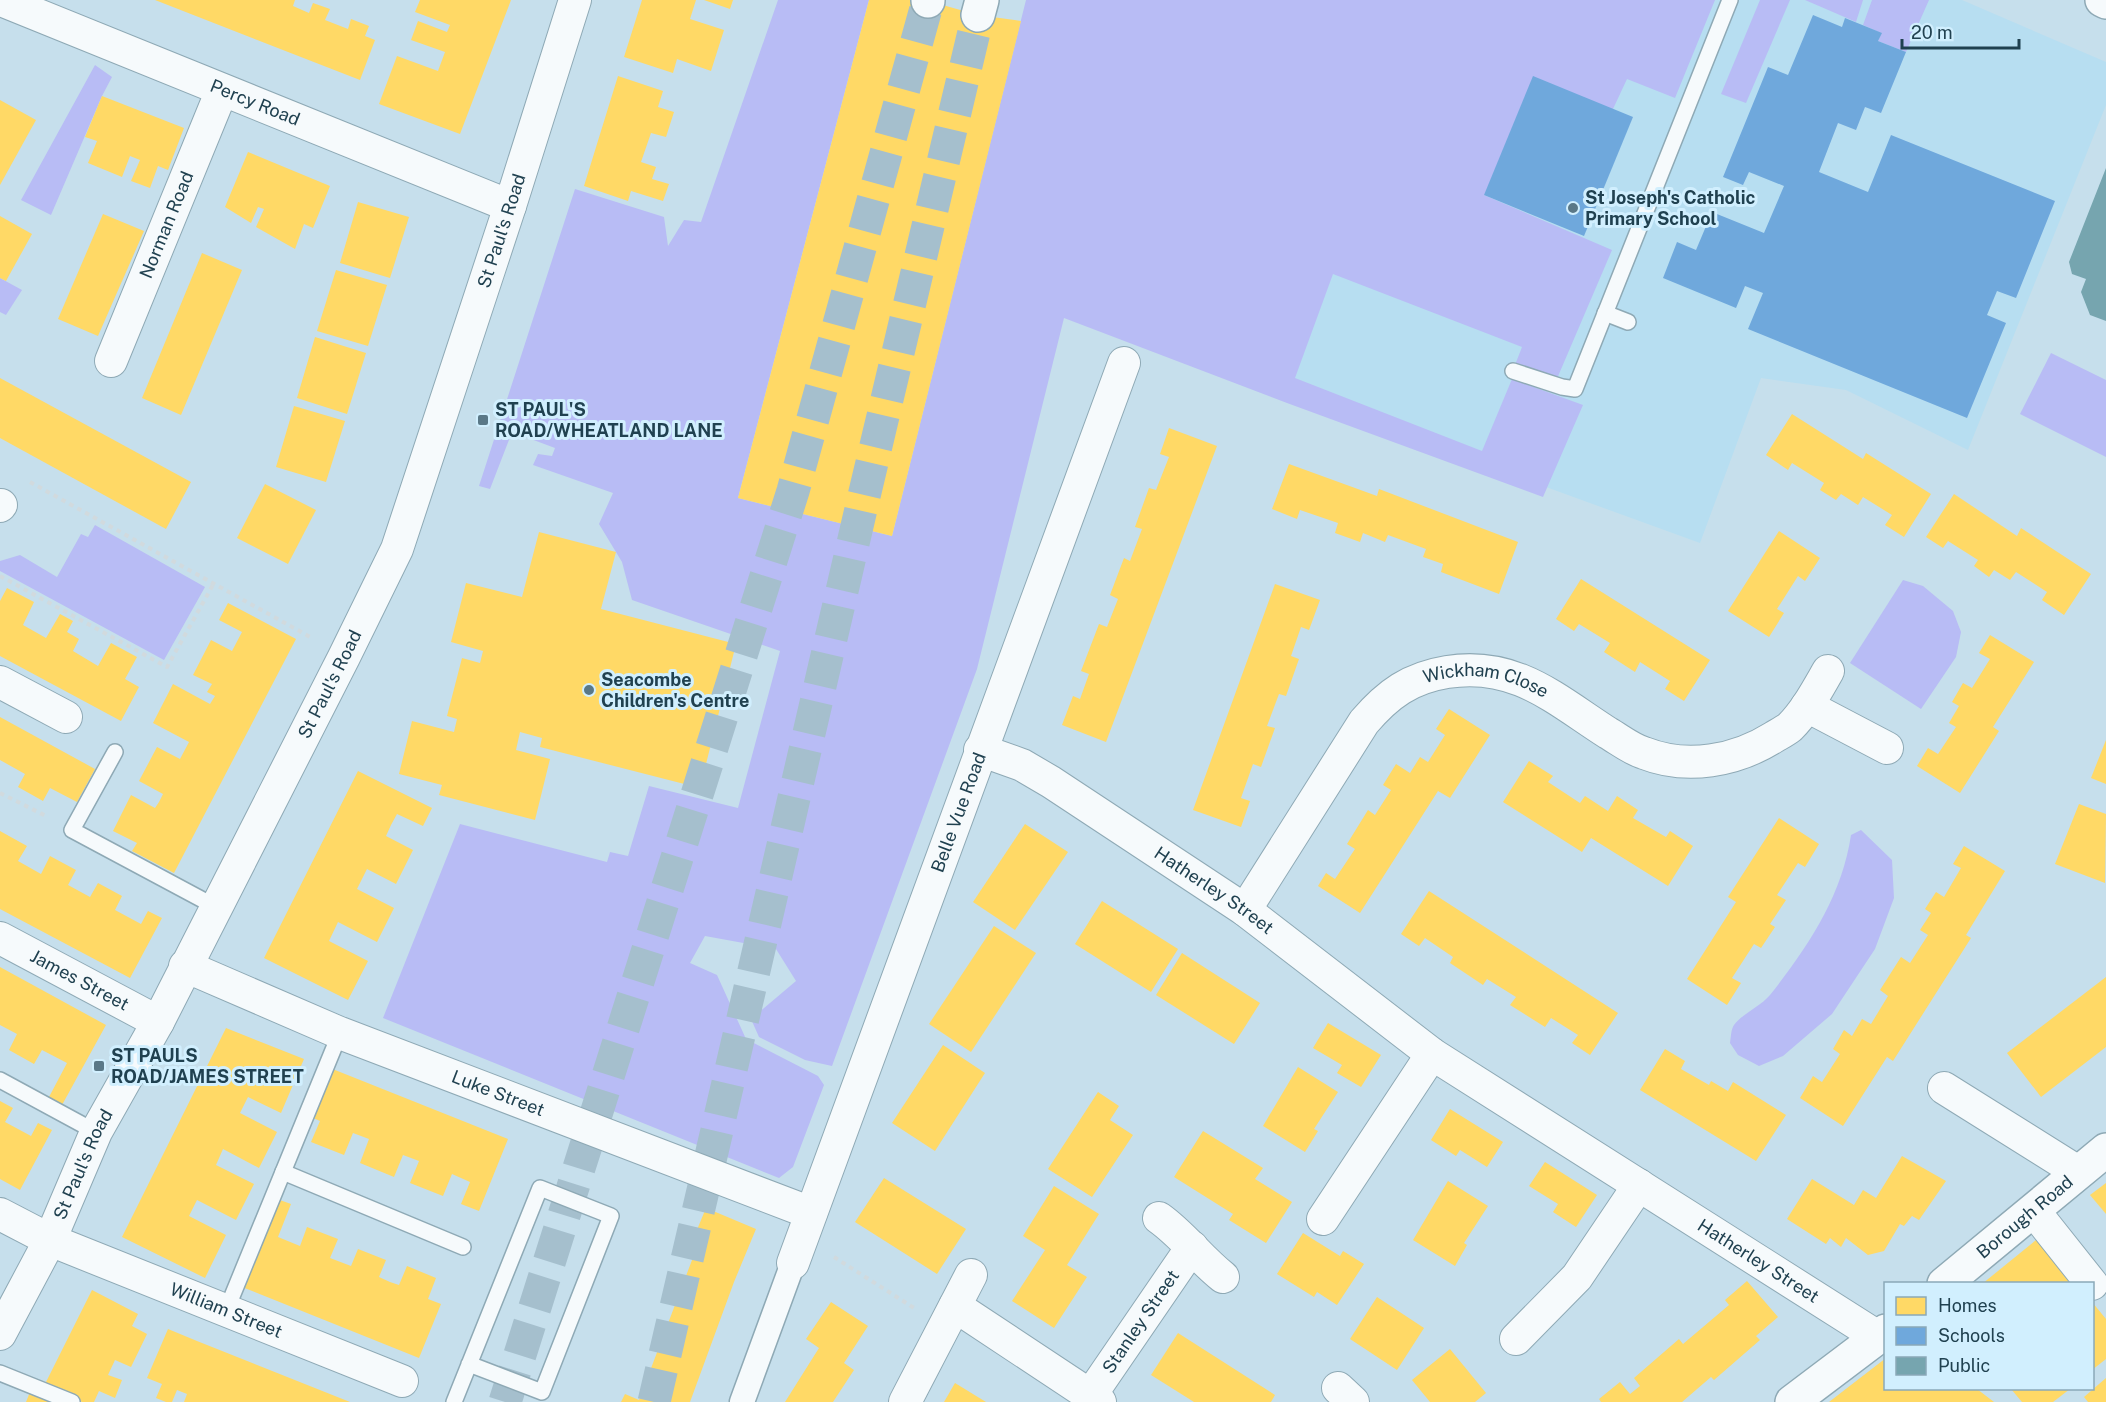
<svg xmlns="http://www.w3.org/2000/svg" width="2106" height="1402" viewBox="0 0 2106 1402" font-family="'Public Sans',sans-serif">
<rect width="100%" height="100%" fill="#c6dfec"/>
<path fill="#b7def1" d="M1115,0H1962L2106,62V105L1968,450L1846,390L1761,378L1700,543L1059,310Z"/>
<g fill="#b8bcf5">
<path d="M778,0H869L738,498L892,536L1026,0H1715L1675,98L1627,79L1613,109L1484,195L1612,250L1556,381L1515,365L1522,347L1333,274L1295,378L1482,451L1512,379L1583,405L1543,497L1287,403L1064,318L977,669L832,1066L805,1060L759,1037L751,1019L796,981L776,949L705,936L690,963L717,975L746,1039L818,1076L824,1085L793,1167L779,1178L383,1018L460,824L607,862L610,852L628,856L649,786L738,808L780,651L632,600L622,562L599,524L613,493L533,465L538,454L552,456L555,448L512,432L490,489L479,486L575,189L664,217L668,246L684,220L701,222Z"/>
<path d="M1760,0H1790L1746,103L1721,94Z"/>
<path d="M1805,0H1863L1856,22Z"/>
<path d="M1872,0H1929L1906,52L1878,41L1881,33L1863,25Z"/>
<path d="M95,65L112,77L102,96L51,215L21,200Z"/>
<path d="M0,278L22,290L6,315L0,312Z"/>
<path d="M2051,353L2106,380V457L2020,414Z"/>
<path d="M95,525L205,587L164,660L0,571V561L20,555L57,577L81,534L88,537Z"/>
<path d="M1903,580L1923,586L1953,611L1961,632L1956,657L1921,709L1850,663Z"/>
<path d="M1861,830L1892,860L1894,898L1875,949L1832,1014L1783,1056L1759,1066L1738,1055L1730,1043C1731,1037 1731,1029 1734,1025C1743,1013 1760,1007 1770,995C1808,947 1842,896 1851,835Z"/>
</g>
<g fill="#ffd966">
<path d="M155,0H295L293,6L309,13L313,3L330,9L325,20L348,29L351,19L369,26L365,36L375,40L360,80Z"/>
<path d="M420,0H511L460,134L379,104L397,56L438,71L445,52L411,40L418,21L447,32L450,25L415,12Z"/>
<path d="M642,0H696L690,19L724,30L711,71L677,59L673,73L624,57Z"/>
<path d="M704,0H733L730,9Z"/>
<path d="M869,0H925L978,15L1021,21L892,536L738,498Z"/>
<path d="M618,76L663,91L658,107L674,112L666,137L651,133L641,162L656,167L652,179L669,184L663,201L631,191L628,201L584,186Z"/>
<path d="M102,96L184,128L168,170L158,166L150,188L131,181L140,160L130,156L122,177L88,163L97,141L85,137Z"/>
<path d="M0,100L36,120L0,185Z"/>
<path d="M248,152L330,186L313,228L304,224L295,249L256,227L264,209L258,207L251,223L225,207Z"/>
<path d="M358,202L409,217L390,278L340,263Z"/>
<path d="M103,214L144,231L98,336L58,319Z"/>
<path d="M0,216L32,234L6,281L0,278Z"/>
<path d="M202,253L242,270L181,415L142,398Z"/>
<path d="M336,270L387,285L368,346L317,331Z"/>
<path d="M315,337L366,353L347,414L297,398Z"/>
<path d="M0,378L191,482L166,529L0,438Z"/>
<path d="M294,406L345,421L326,482L276,467Z"/>
<path d="M1792,414L1863,459L1866,453L1931,494L1904,537L1885,525L1892,515L1863,497L1858,505L1841,494L1836,500L1820,490L1824,483L1792,463L1788,470L1766,455Z"/>
<path d="M1169,428L1217,446L1106,742L1062,725L1073,696L1080,699L1089,674L1081,671L1099,624L1107,627L1118,599L1110,595L1124,558L1130,561L1142,529L1135,527L1149,488L1156,490L1169,457L1160,454Z"/>
<path d="M1289,464L1377,496L1379,489L1518,542L1499,594L1441,572L1443,564L1423,557L1426,549L1388,535L1385,542L1363,533L1360,542L1335,533L1338,523L1300,510L1297,519L1272,509Z"/>
<path d="M265,484L316,510L288,564L237,538Z"/>
<path d="M1954,494L2017,536L2021,528L2091,574L2064,615L2042,600L2047,592L2016,572L2010,580L1994,570L1989,577L1974,566L1978,560L1948,541L1943,548L1926,537Z"/>
<path d="M1779,531L1820,558L1805,581L1798,576L1777,609L1784,613L1769,637L1728,611Z"/>
<path d="M539,532L616,552L601,609L736,644L700,788L540,747L542,738L520,732L516,750L550,759L535,820L439,795L442,785L399,774L412,721L454,732L457,719L447,716L462,658L480,663L483,651L451,642L466,583L522,597Z"/>
<path d="M1581,579L1710,660L1684,701L1665,689L1670,681L1640,662L1635,672L1604,652L1610,643L1579,624L1574,631L1556,619Z"/>
<path d="M1275,584L1320,600L1309,630L1301,627L1291,656L1299,659L1286,696L1279,694L1267,726L1275,728L1261,767L1253,764L1241,798L1250,801L1241,827L1193,810Z"/>
<path d="M7,588L34,602L23,625L46,638L60,614L73,621L67,632L79,639L73,651L98,666L111,643L137,657L125,679L139,687L121,721L0,656V601Z"/>
<path d="M228,603L296,639L174,873L132,851L137,843L113,831L131,795L155,808L159,802L163,794L139,781L157,747L180,759L189,742L153,723L173,684L210,704L215,696L207,692L212,684L193,675L211,640L232,651L242,632L219,620Z"/>
<path d="M1990,635L2034,662L1993,727L1999,731L1960,793L1917,766L1928,748L1938,754L1956,727L1949,723L1959,706L1952,702L1963,683L1972,688L1990,659L1979,653Z"/>
<path d="M1449,709L1490,735L1450,798L1438,791L1360,913L1318,886L1326,873L1335,879L1355,849L1347,844L1368,810L1375,815L1391,790L1383,785L1396,764L1410,773L1420,757L1428,762L1445,735L1436,729Z"/>
<path d="M0,717L95,769L77,802L50,788L43,801L18,787L25,774L0,760Z"/>
<path d="M2106,740V784L2091,778Z"/>
<path d="M1529,761L1553,776L1548,782L1580,803L1585,796L1608,811L1617,796L1638,810L1633,818L1666,837L1670,831L1693,846L1668,886L1591,838L1582,852L1503,802Z"/>
<path d="M358,771L432,808L423,826L397,814L391,825L386,836L413,850L396,884L367,869L357,889L394,908L377,942L338,922L329,941L368,961L348,1000L264,958Z"/>
<path d="M2079,804L2106,814L2105,883L2055,864Z"/>
<path d="M1779,818L1819,844L1805,867L1798,863L1777,895L1786,900L1770,924L1775,927L1761,948L1754,944L1732,978L1741,983L1727,1005L1687,979L1736,902L1728,897Z"/>
<path d="M1025,824L1068,852L1015,930L973,902Z"/>
<path d="M0,831L27,846L18,861L41,874L50,856L76,870L68,885L90,897L98,883L122,896L115,910L141,924L148,911L162,918L130,978L0,909Z"/>
<path d="M1964,846L2005,871L1966,935L1971,938L1893,1061L1887,1057L1843,1126L1800,1098L1813,1076L1822,1082L1840,1054L1833,1049L1844,1030L1852,1036L1862,1019L1871,1024L1888,996L1880,990L1901,957L1910,963L1928,935L1920,930L1931,913L1925,909L1936,892L1944,897L1961,868L1953,864Z"/>
<path d="M1429,891L1618,1013L1590,1055L1572,1043L1578,1035L1551,1018L1545,1027L1510,1005L1516,997L1487,979L1483,985L1450,963L1453,957L1425,938L1419,946L1401,934Z"/>
<path d="M1102,901L1178,949L1151,992L1075,944Z"/>
<path d="M994,926L1036,953L971,1052L929,1024Z"/>
<path d="M1182,953L1260,1003L1234,1044L1156,995Z"/>
<path d="M0,967L106,1025L62,1105L49,1097L67,1063L42,1050L34,1064L9,1050L17,1034L0,1025Z"/>
<path d="M2106,977V1047L2041,1097L2007,1053Z"/>
<path d="M1328,1023L1381,1055L1361,1087L1337,1073L1342,1065L1313,1048Z"/>
<path d="M226,1028L304,1059L281,1113L248,1097L240,1113L277,1132L259,1168L223,1149L216,1165L254,1184L236,1220L197,1200L189,1216L226,1235L205,1278L122,1237Z"/>
<path d="M943,1045L985,1073L935,1151L892,1123Z"/>
<path d="M1665,1049L1685,1061L1681,1069L1709,1085L1711,1081L1728,1091L1733,1082L1786,1115L1756,1161L1640,1090Z"/>
<path d="M1298,1067L1338,1092L1314,1129L1318,1131L1305,1152L1263,1126Z"/>
<path d="M330,1068L508,1139L479,1211L461,1204L470,1182L452,1174L443,1196L410,1183L419,1161L403,1155L394,1177L360,1163L369,1139L353,1133L344,1155L311,1142L320,1121L311,1117Z"/>
<path d="M1098,1092L1119,1106L1110,1120L1133,1135L1092,1197L1048,1169Z"/>
<path d="M0,1101L13,1108L5,1122L31,1136L38,1123L52,1130L20,1190L0,1179Z"/>
<path d="M1450,1109L1503,1142L1487,1167L1460,1150L1456,1156L1431,1140Z"/>
<path d="M1203,1131L1263,1168L1255,1179L1292,1202L1266,1243L1229,1220L1233,1214L1174,1177Z"/>
<path d="M1902,1156L1946,1181L1919,1220L1912,1216L1904,1226L1900,1224L1884,1251L1868,1255L1846,1238L1841,1247L1830,1238L1826,1244L1787,1219L1812,1179L1854,1205L1863,1190L1876,1198Z"/>
<path d="M1545,1162L1597,1195L1576,1227L1553,1212L1558,1204L1529,1186Z"/>
<path d="M884,1178L966,1229L937,1274L855,1222Z"/>
<path d="M1448,1181L1488,1206L1464,1243L1467,1245L1455,1266L1413,1240Z"/>
<path d="M2106,1183V1214L2090,1195Z"/>
<path d="M1054,1186L1099,1214L1067,1265L1087,1277L1054,1328L1012,1301L1045,1250L1023,1236Z"/>
<path d="M277,1199L291,1204L278,1237L300,1246L307,1227L338,1239L330,1258L351,1266L358,1249L386,1260L379,1277L390,1282L399,1285L407,1266L436,1278L428,1299L441,1304L419,1358L242,1287Z"/>
<path d="M706,1208L756,1229L734,1282L690,1402H621L625,1394L639,1400L700,1239L694,1237Z"/>
<path d="M1303,1233L1340,1256L1343,1251L1364,1264L1337,1305L1317,1292L1314,1297L1277,1274Z"/>
<path d="M2041,1236L2078,1284H1982Z"/>
<path d="M1747,1281L1778,1317L1756,1336L1760,1340L1714,1380L1711,1377L1682,1402H1601L1599,1399L1620,1382L1630,1394L1640,1386L1634,1378L1679,1339L1683,1344L1729,1305L1725,1300Z"/>
<path d="M92,1290L138,1314L132,1326L147,1334L131,1367L115,1360L108,1375L122,1380L115,1398L99,1391L94,1402H82L44,1386Z"/>
<path d="M1377,1297L1424,1328L1397,1370L1350,1339Z"/>
<path d="M831,1302L868,1326L844,1363L854,1370L833,1402H785L819,1348L806,1339Z"/>
<path d="M2092,1302L2106,1319V1359L2092,1370Z"/>
<path d="M168,1329L197,1341L350,1402H184L187,1394L177,1390L172,1402H166L156,1398L162,1384L147,1378Z"/>
<path d="M1178,1333L1275,1395L1271,1402H1194L1151,1375Z"/>
<path d="M1450,1349L1486,1393L1475,1402H1430L1412,1380Z"/>
<path d="M1886,1358V1389H1977L1994,1402H1829Z"/>
<path d="M2106,1378V1402H2088L2084,1397Z"/>
<path d="M955,1383L986,1402H944Z"/>
<path d="M2011,1389H2070L2053,1402H2022Z"/>
<path d="M30,1392L53,1402H26Z"/>
</g>
<g fill="#6fa8dc">
<path d="M1813,15L1842,27L1845,18L1882,33L1878,41L1906,52L1881,113L1865,107L1856,130L1838,123L1819,172L1868,192L1891,135L2055,201L2016,298L1997,291L1987,315L2006,323L1967,418L1748,329L1763,293L1745,286L1736,308L1663,278L1677,242L1696,250L1712,212L1764,233L1784,186L1749,172L1743,185L1723,177L1768,67L1788,75Z"/>
<path d="M1533,76L1633,117L1584,236L1484,195Z"/>
</g>
<path fill="#76a5af" d="M2106,168V321L2090,315L2081,292L2086,279L2072,274L2069,262Z"/>
<g fill="none" stroke-linecap="round" stroke-linejoin="round">
<g stroke="#a5bfcd" stroke-width="33" stroke-dasharray="33 16" stroke-linecap="butt">
<path d="M505,1402L793,491L928,1"/>
<path d="M654,1402L861,509L978,15"/>
</g>
<g stroke="#8ea9b5" stroke-width="18">
<g id="service">
<path d="M1605,313L1628,322"/>
<path d="M1513,371L1562,387L1575,389L1730,0"/>
<path d="M115,752L72,830L216,907"/>
<path d="M0,1080L96,1132"/>
<path d="M283,1172L463,1247"/>
<path d="M226,1311L340,1033"/>
<path d="M0,1373L72,1402"/>
<path d="M454,1402L540,1188L611,1216L542,1392L469,1364"/>
</g>
</g>
<g stroke="#8ea9b5" stroke-width="27">
<path id="pedestrian" d="M742,1402L793,1263"/>
</g>
<g stroke="#8ea9b5" stroke-width="34">
<g id="minor">
<path id="s1" d="M1,0L510,206"/>
<path id="s2" d="M111,361L222,90"/>
<path d="M0,506L1,505"/>
<path d="M0,682L66,717"/>
<path d="M1807,706L1887,748"/>
<path id="s3" d="M980,750L1022,765L1051,782L1245,910L1432,1054L1878,1337"/>
<path id="s4" d="M1245,910L1364,722C1388,694 1410,678 1447,672C1515,661 1555,699 1608,733C1620,740 1631,749 1644,753C1687,770 1736,761 1774,737C1779,734 1785,731 1790,727C1806,711 1817,690 1828,671"/>
<path id="s5" d="M0,938L158,1022"/>
<path id="s6" d="M185,966L340,1033L811,1213"/>
<path d="M1944,1088L2078,1172"/>
<path d="M2034,1211L2092,1284"/>
<path id="s7" d="M0,1214L50,1240L402,1381"/>
<path d="M1159,1218C1183,1235 1200,1259 1223,1277"/>
<path d="M1323,1219L1432,1054"/>
<path id="s8" d="M793,1263L1124,363"/>
<path d="M955,1306L1100,1402"/>
<path id="s9" d="M0,1334L50,1240L96,1132L158,1022L344,657L397,549L510,206L575,0"/>
<path d="M1516,1339L1577,1277L1639,1185"/>
<path d="M1338,1388L1353,1402"/>
<path id="s10" d="M1090,1396L1192,1247"/>
<path d="M905,1402L971,1275"/>
</g>
</g>
<g stroke="#8ea9b5" stroke-width="36">
<path id="secondary" d="M2102,0L2106,2"/>
</g>
<g stroke="#8ea9b5" stroke-width="36">
<g id="primary">
<path id="s11" d="M1944,1284L2106,1150"/>
<path d="M1792,1402L1886,1331"/>
</g>
</g>
<g stroke="#8ea9b5" stroke-width="36">
<g id="trunk">
<path d="M928,1V0"/>
<path d="M978,15L982,0"/>
</g>
</g>
<g stroke="#d1dade" stroke-width="4" stroke-dasharray="4.5 4.5" stroke-linecap="butt">
<path d="M30,482L312,638"/>
<path d="M0,576L167,667L214,583"/>
<path d="M0,793L48,817"/>
<path d="M834,1257L914,1308"/>
</g>
<use href="#service" stroke="#f6fafc" stroke-width="15"/>
<use href="#pedestrian" stroke="#f6fafc" stroke-width="24"/>
<use href="#minor" stroke="#f6fafc" stroke-width="32"/>
<use href="#secondary" stroke="#f6fafc" stroke-width="33"/>
<use href="#primary" stroke="#f6fafc" stroke-width="33"/>
<use href="#trunk" stroke="#f6fafc" stroke-width="33"/>
</g>
<g fill="#5a7887" stroke="#d1effe" stroke-width="2">
<circle cx="1573" cy="208" r="6"/>
<rect x="477" y="414" width="12" height="12" rx="3"/>
<circle cx="589" cy="690" r="6"/>
<rect x="93" y="1060" width="12" height="12" rx="3"/>
</g>
<g text-anchor="middle" stroke-width="6" stroke-linejoin="round" paint-order="stroke">
<g font-size="18" fill="#204150" stroke="#d1effe">
<text dy="6" stroke="none"><textPath href="#s1" startOffset="274">Percy Road</textPath></text>
<text dy="6" stroke="none"><textPath href="#s2" startOffset="147">Norman Road</textPath></text>
<text dy="6" stroke="none"><textPath href="#s9" startOffset="1215">St Paul's Road</textPath></text>
<text dy="6" stroke="none"><textPath href="#s9" startOffset="729">St Paul's Road</textPath></text>
<text dy="6" stroke="none"><textPath href="#s4" startOffset="362">Wickham Close</textPath></text>
<text dy="6" stroke="none"><textPath href="#s8" startOffset="480">Belle Vue Road</textPath></text>
<text dy="6" stroke="none"><textPath href="#s3" startOffset="274">Hatherley Street</textPath></text>
<text dy="6" stroke="none"><textPath href="#s5" startOffset="90">James Street</textPath></text>
<text dy="6" stroke="none"><textPath href="#s6" startOffset="338">Luke Street</textPath></text>
<text dy="6" stroke="none"><textPath href="#s9" startOffset="189">St Paul's Road</textPath></text>
<text dy="6" stroke="none"><textPath href="#s11" startOffset="105">Borough Road</textPath></text>
<text dy="6" stroke="none"><textPath href="#s3" startOffset="933">Hatherley Street</textPath></text>
<text dy="6" stroke="none"><textPath href="#s7" startOffset="246">William Street</textPath></text>
<text dy="6" stroke="none"><textPath href="#s10" startOffset="90">Stanley Street</textPath></text>
</g>
<g font-size="18" font-weight="bold" fill="#204150" stroke="#d1effe" text-anchor="start">
<text x="1585" y="204">St Joseph's Catholic<tspan x="1585" dy="21">Primary School</tspan></text>
<text x="495" y="416">ST PAUL'S<tspan x="495" dy="21">ROAD/WHEATLAND LANE</tspan></text>
<text x="601" y="686">Seacombe<tspan x="601" dy="21">Children's Centre</tspan></text>
<text x="111" y="1062">ST PAULS<tspan x="111" dy="21">ROAD/JAMES STREET</tspan></text>
</g>
</g>
<rect x="1884" y="1282" width="210" height="108" fill="#d1effe" stroke="#8aa9b8" stroke-width="1.5"/>
<rect x="1896" y="1297" width="30" height="18" fill="#ffd966" stroke="#8aa9b8" stroke-width="1.5"/>
<text x="1938" y="1312" font-size="18" fill="#204150">Homes</text>
<rect x="1896" y="1327" width="30" height="18" fill="#6fa8dc" stroke="#8aa9b8" stroke-width="1.5"/>
<text x="1938" y="1342" font-size="18" fill="#204150">Schools</text>
<rect x="1896" y="1357" width="30" height="18" fill="#76a5af" stroke="#8aa9b8" stroke-width="1.5"/>
<text x="1938" y="1372" font-size="18" fill="#204150">Public</text>
<path d="M1902 39v9h117v-9" fill="none" stroke="#204150" stroke-width="3"/>
<text x="1911" y="39" font-size="18" fill="#204150" stroke="#d1effe" stroke-width="4.5" paint-order="stroke">20 m</text>
</svg>
